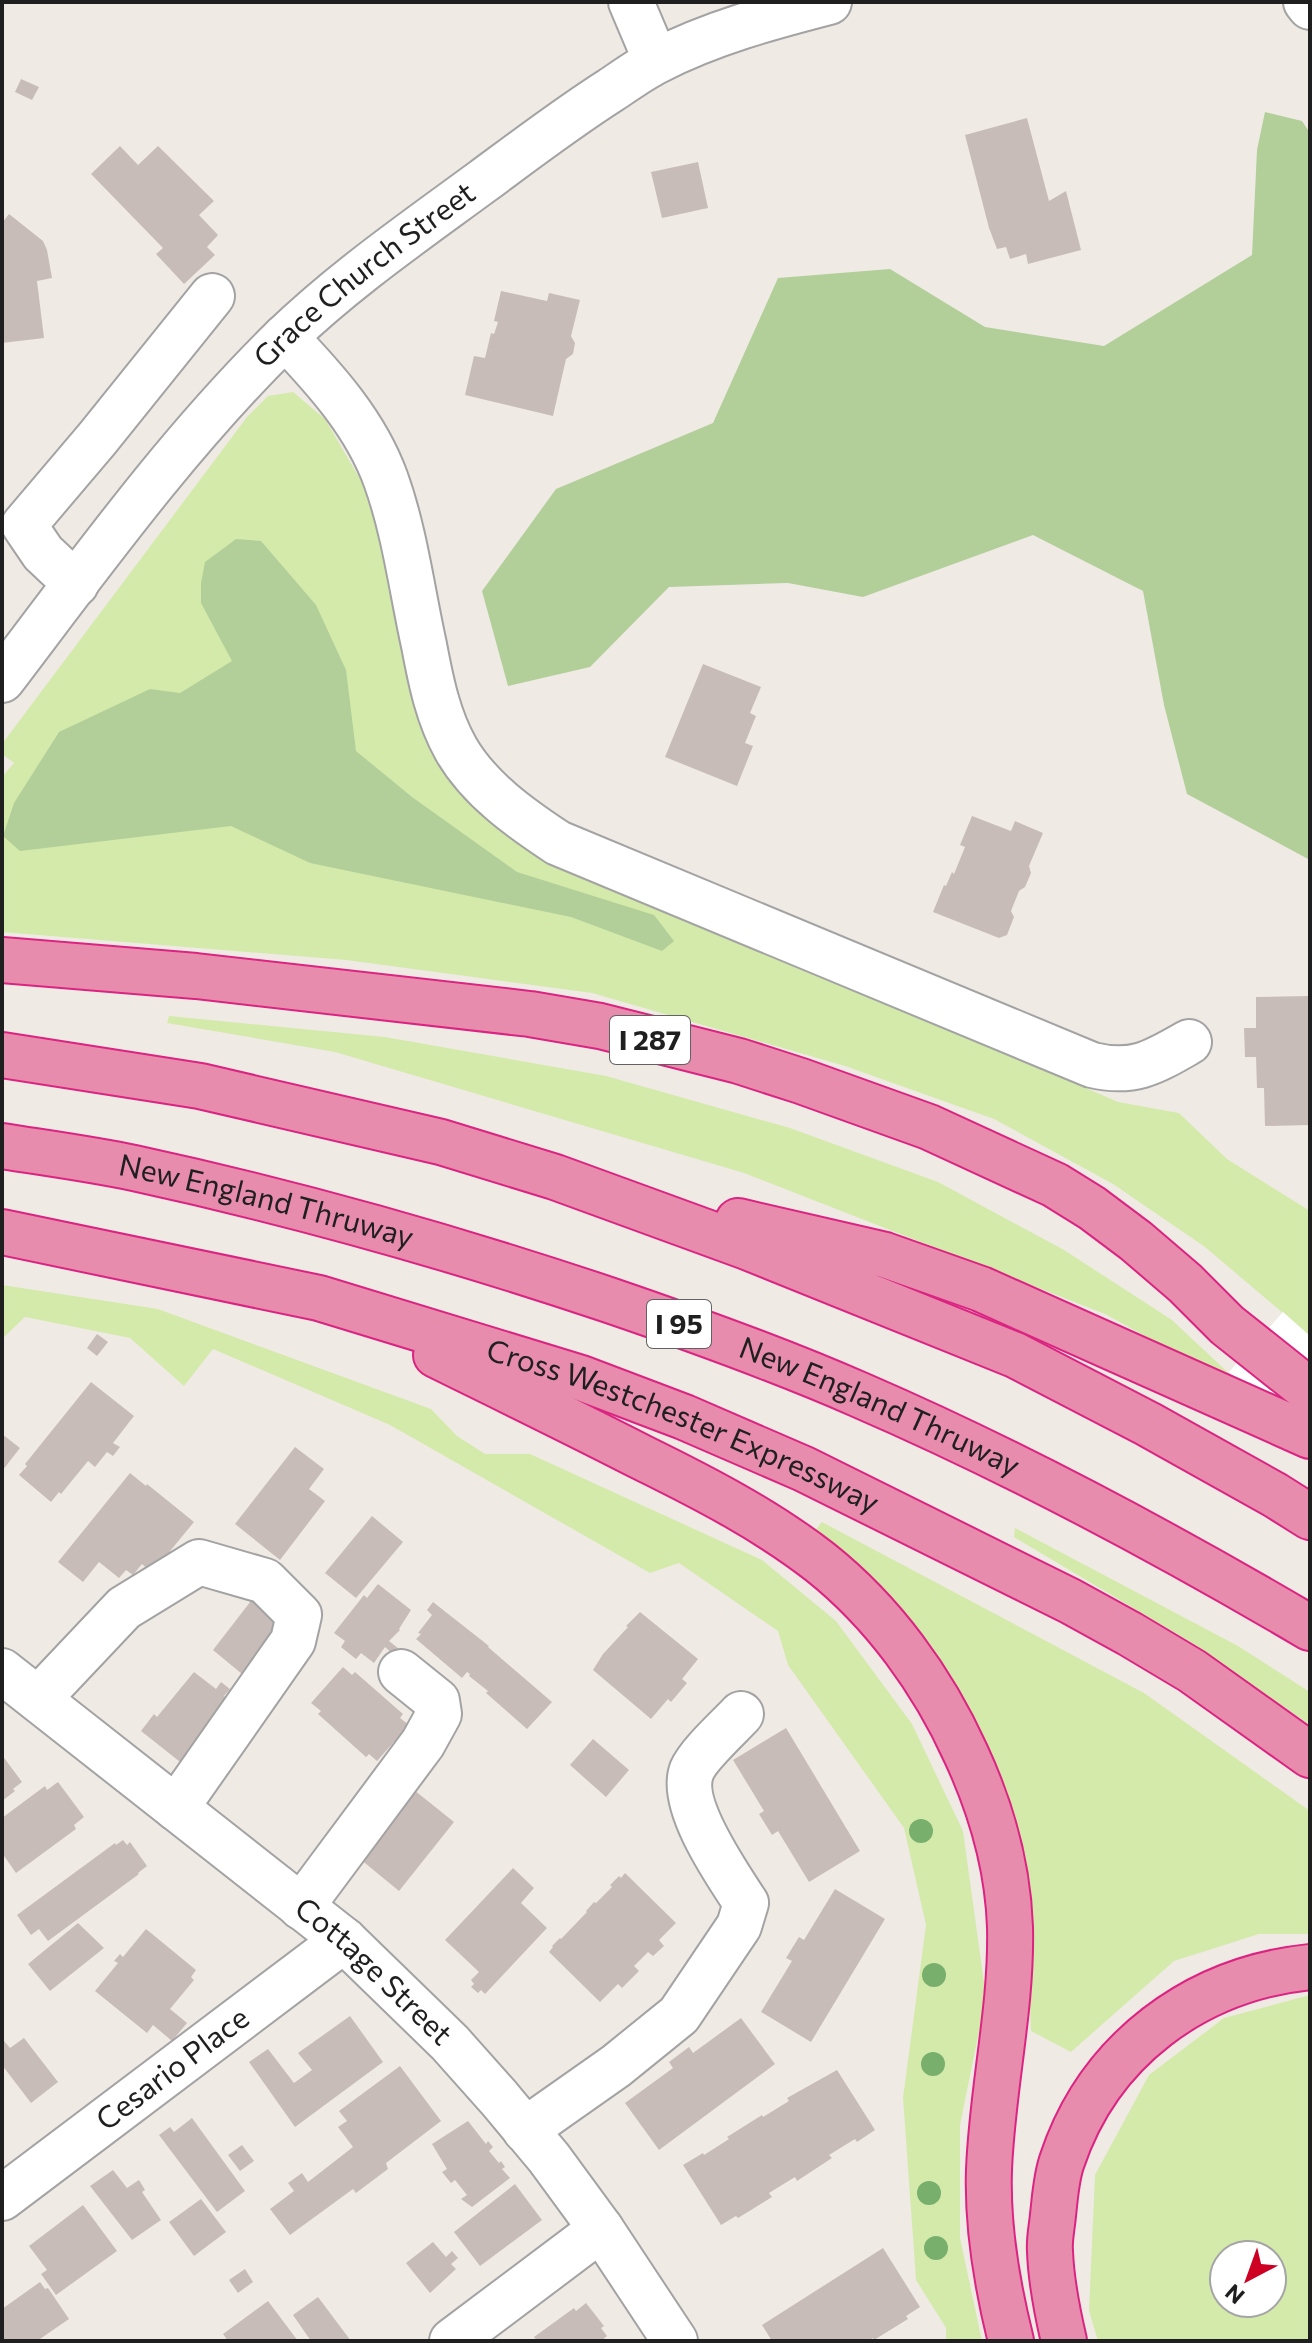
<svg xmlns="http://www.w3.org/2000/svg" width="1312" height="2343" viewBox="0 0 1312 2343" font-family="Commissioner,sans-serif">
<rect width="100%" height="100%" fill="#f0eae5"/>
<g fill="#d4eaab" fill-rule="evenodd">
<path d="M293,392L325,419L363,484L382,546L419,725L464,795L510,837L1118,1102L1179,1113L1227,1159L1310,1211V1336L1205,1247L1113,1184L994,1119L845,1066L592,993L346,960L2,932V777L14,763L2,754V744L247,417L268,396Z"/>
<path d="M169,1016L385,1037L606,1076L790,1128L938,1182L1064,1250L1172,1320L1252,1395L1105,1314L744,1173L335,1052L167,1023Z"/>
<path d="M2,1285L158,1309L431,1409L457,1436L485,1454H530L762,1560L836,1621L912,1724L963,1831L986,1997L960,2125V2238L982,2341H946V2328L916,2280L903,2098L926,1925L904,1828L788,1665L778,1631L679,1563L650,1573L390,1425L213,1349L184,1386L130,1338L25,1317L2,1339Z"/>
<path d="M822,1522L1144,1693L1310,1811V1934H1259L1174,1961L1071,2052L1031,2031L1024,1879L978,1728L901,1612L813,1533Z"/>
<path d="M1015,1528L1238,1646L1310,1692V1725L1197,1646L1014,1537Z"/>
<path d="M1310,1995V2341H1098L1089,2311L1095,2175L1149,2075L1224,2018ZM1272,2255V2303H1224V2255Z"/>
</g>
<g fill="#b2cf99">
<path d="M1265,112L1302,121L1310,133V860L1187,794L1164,705L1143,591L1033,535L863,597L788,583L669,587L590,667L508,686L482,591L556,489L713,423L778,278L890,269L985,327L1104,346L1252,255L1257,150Z"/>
<path d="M236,539L261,541L316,605L346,670L356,751L412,797L517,872L654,915L674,941L662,951L571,917L310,863L231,826L20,851L3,836L14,803L59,732L150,689L180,693L232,661L201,603V583L205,562Z"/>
</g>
<path fill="#fff" d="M1283,1312L1310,1336V1446L1229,1372Z"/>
<g fill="#c7bcb8">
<path d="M21,79L39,87L32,100L15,92Z"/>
<path d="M1027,118L1049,201L1066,191L1081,250L1028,264L1026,254L1010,259L1006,247L997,249L989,228L965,135Z"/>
<path d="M120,146L138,165L158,146L214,201L199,215L218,235L207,247L215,255L184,284L156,254L163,248L91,174Z"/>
<path d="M698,162L708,208L662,218L651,172Z"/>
<path d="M9,214L43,241L47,250L52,278L37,281L44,338L2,343V223Z"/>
<path d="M501,291L547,301L549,293L580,300L571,336L575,343L573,354L566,359L553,416L465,395L474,356L485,358L491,333L494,334L498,322L494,321Z"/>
<path d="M703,664L761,687L750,713L756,716L745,743L753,746L737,786L665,757Z"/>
<path d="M972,816L1011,831L1015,821L1043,833L1029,866L1031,873L1025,887L1019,891L1011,911L1014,917L1007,935L999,938L933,912L944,885L946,886L952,872L954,874L965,847L960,845Z"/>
<path d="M1310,996V1125L1265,1126L1264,1088H1257L1256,1057H1245L1244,1028H1256V997Z"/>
<path d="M97,1334L108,1342L97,1356L87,1348Z"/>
<path d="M91,1382L134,1416L113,1443L120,1447L113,1456L107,1452L95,1467L88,1461L61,1494L59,1492L51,1502L19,1475L27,1466L25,1464Z"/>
<path d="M2,1434L20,1448L2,1471Z"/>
<path d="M295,1447L324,1469L309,1489L325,1501L280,1560L235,1524Z"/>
<path d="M130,1473L146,1486L147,1484L194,1522L152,1573L142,1564L133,1575L126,1570L119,1578L99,1562L83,1582L58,1562Z"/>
<path d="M372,1516L403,1542L356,1598L325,1573Z"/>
<path d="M378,1584L411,1610L399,1629L400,1630L389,1641L399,1649L394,1655L385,1647L374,1663L361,1653L356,1659L341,1647L345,1641L334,1633L364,1595L367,1598Z"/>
<path d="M254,1597L287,1620L242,1674L213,1650Z"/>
<path d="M433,1602L489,1646L488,1647L552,1702L527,1729L486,1693L488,1691L469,1676L470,1674L467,1672L462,1678L416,1639L421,1634L418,1633L432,1615L427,1610Z"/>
<path d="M640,1612L698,1659L682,1679L687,1683L671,1702L668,1699L651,1719L593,1670L603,1654L628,1627L626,1626Z"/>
<path d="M343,1667L352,1675L355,1672L403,1714L400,1718L409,1725L377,1761L369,1754L366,1757L318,1714L321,1711L311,1703Z"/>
<path d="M194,1672L216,1689L221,1682L230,1689L224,1696L239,1709L189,1769L141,1731L154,1714L157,1717Z"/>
<path d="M786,1728L860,1851L809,1882L778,1831L772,1835L759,1814L764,1811L733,1760Z"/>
<path d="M593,1739L629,1770L606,1797L570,1765Z"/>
<path d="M2,1755L22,1782L13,1789L15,1791L2,1801Z"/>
<path d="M58,1782L84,1817L74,1825L76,1829L16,1873L2,1853V1818L45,1786L47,1790Z"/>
<path d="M409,1786L454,1822L399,1891L354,1854Z"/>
<path d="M123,1840L127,1845L130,1842L147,1866L138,1873L139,1874L48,1941L39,1929L31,1935L17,1915L115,1843L116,1845Z"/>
<path d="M513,1868L534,1888L521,1903L547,1928L485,1994L481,1990L478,1993L471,1987L474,1984L471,1980L479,1972L445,1940Z"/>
<path d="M625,1873L676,1923L659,1940L664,1946L653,1956L648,1952L634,1966L639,1971L622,1988L618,1984L600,2002L549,1952L553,1947L552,1946L560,1938L561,1939L587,1912L586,1911L594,1902L596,1903L612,1887L610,1885L619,1876L621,1878Z"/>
<path d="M835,1889L885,1919L811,2042L761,2012L792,1961L786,1958L799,1937L804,1940Z"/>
<path d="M78,1923L104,1948L50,1991L28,1964Z"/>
<path d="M146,1929L196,1970L191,1977L194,1980L170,2009L187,2023L172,2041L153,2025L147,2033L95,1991L118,1963L114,1961L120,1954L123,1957Z"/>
<path d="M350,2016L383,2062L295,2127L249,2062L268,2049L294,2083L312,2070L298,2053Z"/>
<path d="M741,2018L775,2064L659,2150L625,2103L673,2068L669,2062L689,2047L693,2053Z"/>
<path d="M24,2038L58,2082L31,2103L2,2065V2042L4,2041L10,2048Z"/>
<path d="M400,2066L441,2121L386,2163L388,2169L356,2193L353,2189L290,2235L270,2209L294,2191L288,2183L302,2173L308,2182L353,2147L338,2127L347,2121L339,2111Z"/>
<path d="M837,2070L875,2130L857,2142L855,2139L829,2155L832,2158L797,2181L795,2177L769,2193L772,2197L738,2218L736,2216L721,2225L683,2165L703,2153L704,2155L729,2139L727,2137L762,2115L763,2117L789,2101L787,2098Z"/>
<path d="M192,2118L245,2191L217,2212L159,2135L170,2127L174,2132Z"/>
<path d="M468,2121L486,2144L488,2141L493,2147L489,2151L499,2163L501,2161L505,2167L502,2169L510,2178L472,2207L461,2199L467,2195L455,2180L451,2183L442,2172L447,2169L432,2144Z"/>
<path d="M242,2145L254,2161L240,2171L228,2155Z"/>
<path d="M113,2170L127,2188L139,2180L145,2190L142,2192L161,2220L132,2240L90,2186Z"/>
<path d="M515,2184L542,2220L480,2266L454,2232Z"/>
<path d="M201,2199L226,2232L194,2256L169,2222Z"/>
<path d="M83,2205L117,2251L56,2295L41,2274L47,2270L29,2246Z"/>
<path d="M433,2242L446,2257L452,2251L458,2258L451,2264L456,2269L430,2293L406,2263Z"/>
<path d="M883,2248L920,2307L906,2316L908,2319L874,2340L873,2338L868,2341H772L762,2325Z"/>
<path d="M245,2269L253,2282L238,2293L229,2280Z"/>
<path d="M40,2282L45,2289L48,2288L69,2319L37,2341H2V2309Z"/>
<path d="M318,2297L351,2341H311L293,2315Z"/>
<path d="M268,2301L298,2341H228L223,2334Z"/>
<path d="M586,2303L604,2326L601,2328L607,2336L601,2341H537L534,2337L574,2308L576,2311Z"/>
</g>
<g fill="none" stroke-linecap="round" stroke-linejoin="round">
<g stroke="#a3a3a3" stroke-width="48">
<g id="minor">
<path d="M631,2L656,61"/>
<path d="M1306,2L1310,7"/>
<path d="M285,337C325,379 366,424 386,480C405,533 412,591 424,645C431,682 438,717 456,749C479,789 520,818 558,843L1092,1065C1134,1075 1154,1062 1189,1042"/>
<path d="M76,584L43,553L24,525L97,439L212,296"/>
<path id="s1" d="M2,680C91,563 178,442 283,339C344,280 415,231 483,181C525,150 567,118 611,90C626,80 641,69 657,61C711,33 771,17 829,2"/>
<path id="s2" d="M2,1671L344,1940L450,2043L499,2098L549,2158L601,2229L675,2341"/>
<path d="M38,1699L124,1608L199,1562L265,1581L299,1615L293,1641L176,1808"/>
<path d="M301,1907L423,1743L439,1714L437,1701L401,1672"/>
<path d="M525,2130L616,2066L679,2015L739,1926L746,1903C727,1874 678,1804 692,1770C699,1754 728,1728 741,1714"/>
<path id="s3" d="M2,2198L344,1940"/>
<path d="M452,2341L601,2229"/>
</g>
</g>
<g stroke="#db2482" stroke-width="48">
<g id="highway">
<path d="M2,960L196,976L530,1014L600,1026L739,1061L801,1081L929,1127L1055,1185L1092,1208L1136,1241L1185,1283L1227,1325L1310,1391"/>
<path d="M2,1055L200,1086L441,1142L555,1177L747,1247L1015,1355L1148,1424L1275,1495L1310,1517"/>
<path id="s4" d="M2,1146C46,1153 91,1159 134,1168C295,1203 454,1248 609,1300C694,1329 778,1359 860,1395C1015,1462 1164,1542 1310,1628"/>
<path d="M738,1221L885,1255L981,1289L1310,1436"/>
<path id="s5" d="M2,1232L319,1298L581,1378L684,1417L804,1469L1070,1601L1130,1634L1192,1671L1310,1755"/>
<path d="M436,1355C505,1389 575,1423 643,1458C704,1488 766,1520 820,1562C883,1612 933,1681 966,1754C991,1808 1008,1867 1010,1927C1012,2008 992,2089 989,2170C987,2227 997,2285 1011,2341"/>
<path d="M1064,2341C1057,2311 1051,2282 1050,2251C1049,2239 1052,2227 1053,2215C1055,2198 1056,2178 1062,2161C1099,2050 1195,1979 1310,1967"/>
</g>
</g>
<use href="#minor" stroke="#fff" stroke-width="44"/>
<use href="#highway" stroke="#e78cad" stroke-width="44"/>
</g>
<g fill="#78af6d">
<circle cx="921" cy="1831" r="12"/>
<circle cx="934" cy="1975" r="12"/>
<circle cx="933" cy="2064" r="12"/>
<circle cx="929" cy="2193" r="12"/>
<circle cx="936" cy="2248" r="12"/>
</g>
<g text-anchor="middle" stroke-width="7" stroke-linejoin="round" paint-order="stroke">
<g fill="#fff" stroke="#626262" stroke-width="2">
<rect x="610" y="1016" width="80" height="48" rx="6"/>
<rect x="647" y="1300" width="64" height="48" rx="6"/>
</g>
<g font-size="28" font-weight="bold" fill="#1f1f1f">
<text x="650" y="1050">I 287</text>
<text x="679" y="1334">I 95</text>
</g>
<g font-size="30" fill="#1f1f1f" stroke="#fff">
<text dy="10" stroke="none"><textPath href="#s1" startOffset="546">Grace Church Street</textPath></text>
<text dy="10" stroke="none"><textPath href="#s4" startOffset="270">New England Thruway</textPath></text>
<text dy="10" stroke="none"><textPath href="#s4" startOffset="918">New England Thruway</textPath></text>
<text dy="10" stroke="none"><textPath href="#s5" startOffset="710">Cross Westchester Expressway</textPath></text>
<text dy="10" stroke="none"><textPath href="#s2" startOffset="478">Cottage Street</textPath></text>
<text dy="10" stroke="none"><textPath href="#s3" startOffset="214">Cesario Place</textPath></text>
</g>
</g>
<rect width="1312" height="2343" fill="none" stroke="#1f1f1f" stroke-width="8"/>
<g transform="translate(1248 2279) rotate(221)"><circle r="38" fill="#ffffff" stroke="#a5a5a5" stroke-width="2"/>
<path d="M0-6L14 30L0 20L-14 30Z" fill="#cd0023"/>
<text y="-12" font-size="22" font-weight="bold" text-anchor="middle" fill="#1f1f1f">N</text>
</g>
</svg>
